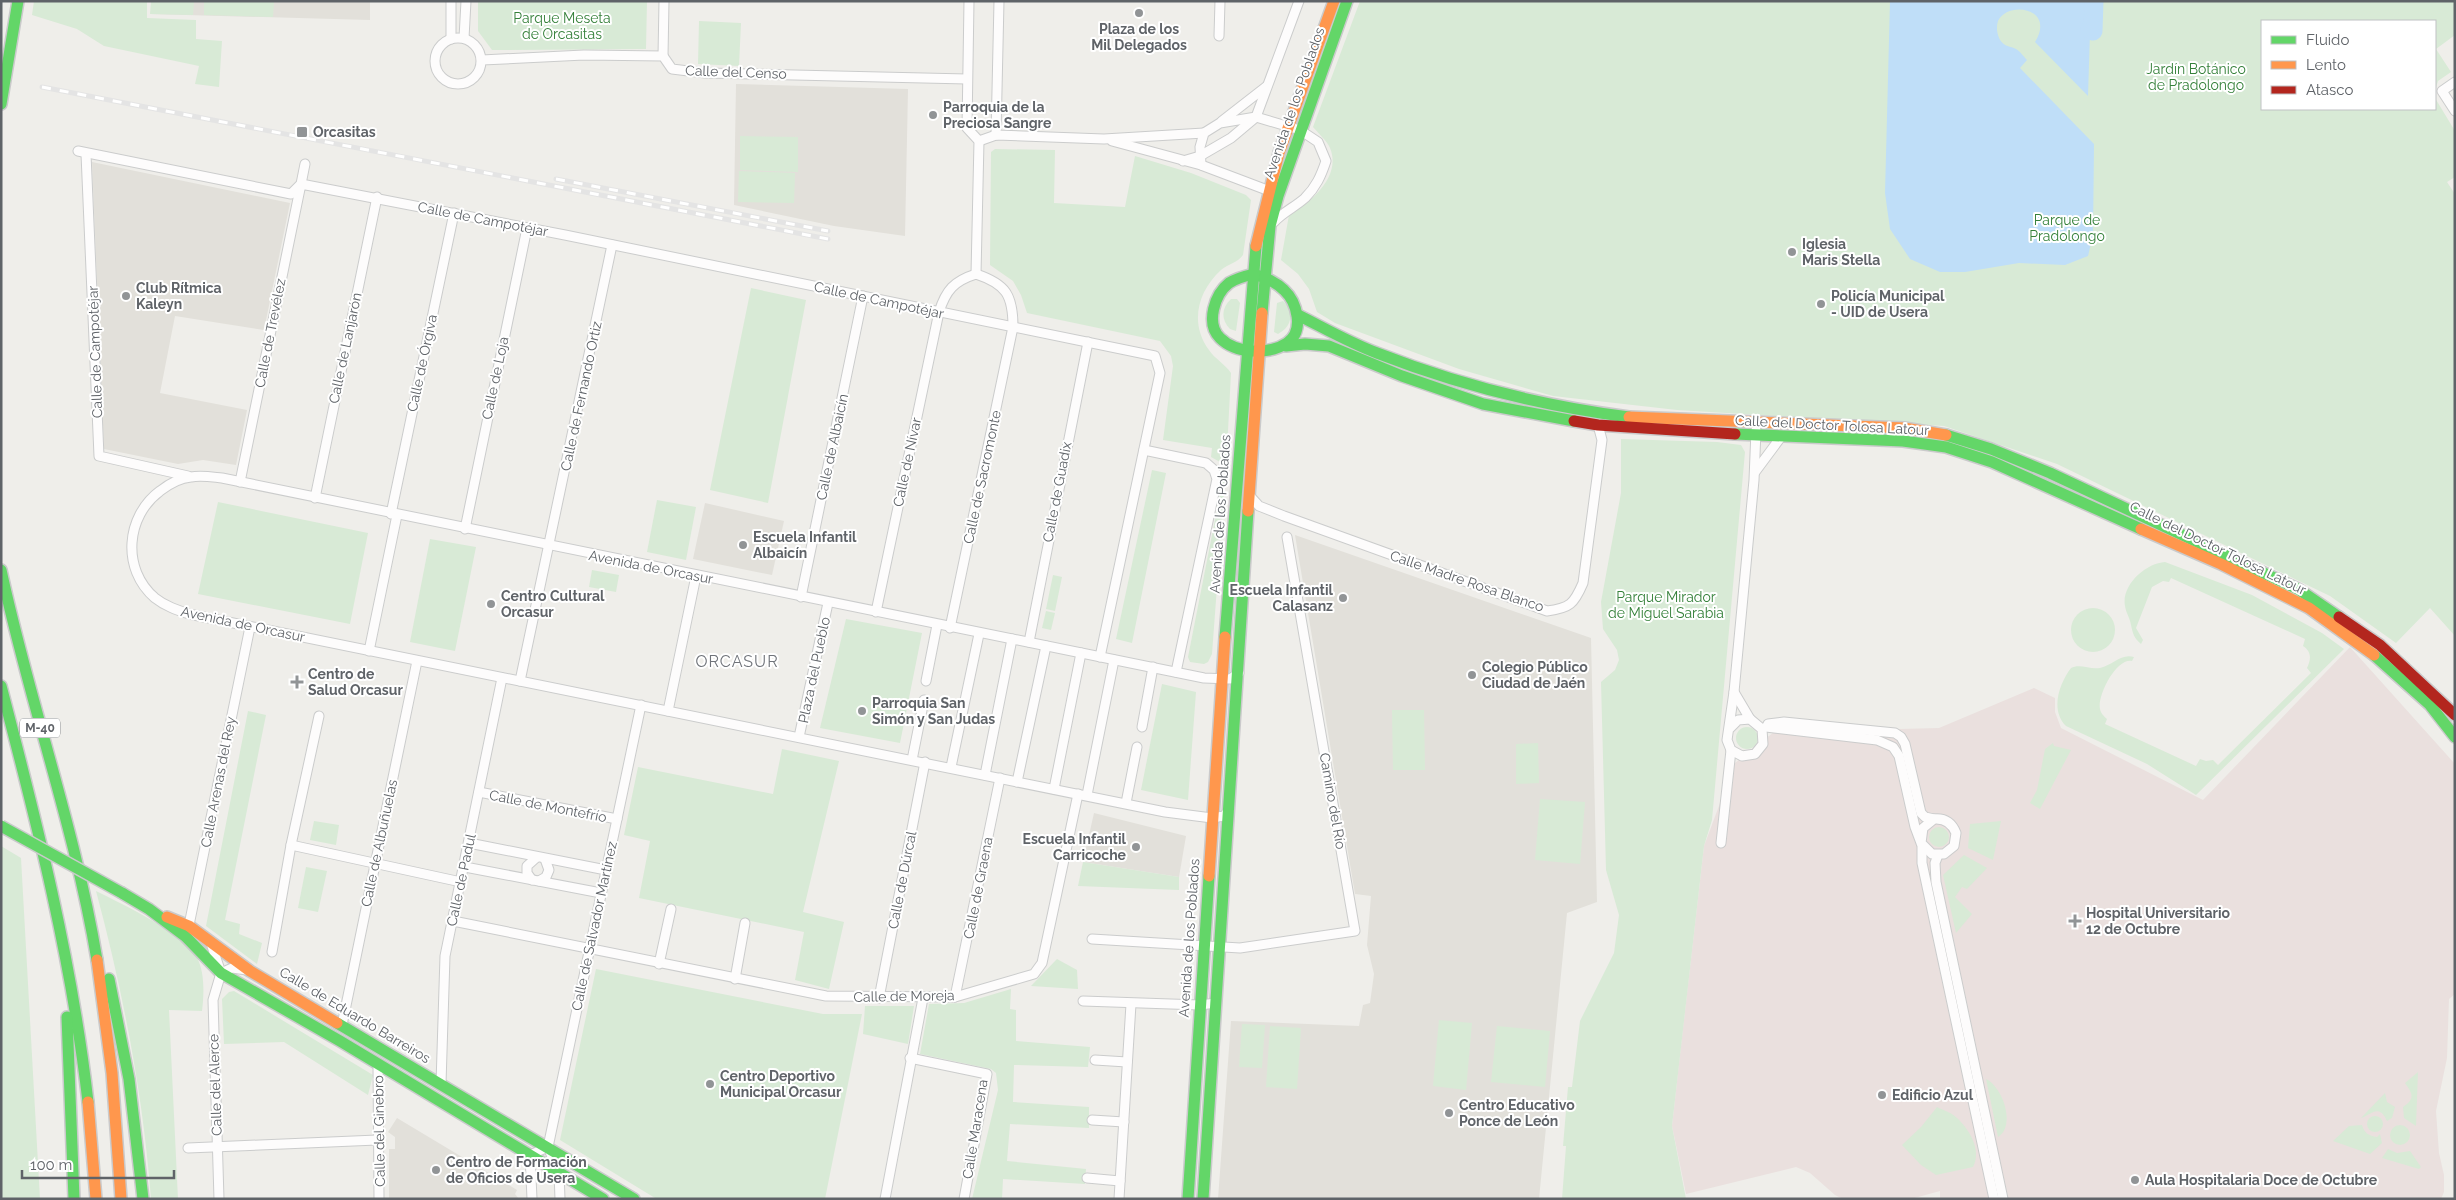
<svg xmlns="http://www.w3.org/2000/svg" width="2456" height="1200" viewBox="0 0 2456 1200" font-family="Raleway,sans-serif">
<rect width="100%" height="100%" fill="#efeeea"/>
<g fill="#e2e0da">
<path d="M151,1H370V20L151,14Z"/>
<path d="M736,84L908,89L905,236L834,226L734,205Z"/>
<path d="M92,162L290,203L264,330L175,316L160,393L247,410L236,465L203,460L178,464L104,449Z"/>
<path d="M705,503L784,521L772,575L693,559Z"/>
<path d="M1295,535L1591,638L1597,902L1567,913L1539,1199H1218L1231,1021L1359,1026L1363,1005L1370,1003L1374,974L1367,945L1371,896L1355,894Z"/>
<path d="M1094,813L1186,836L1179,877L1083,862Z"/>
<path d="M397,1118L517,1190L515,1194L519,1199H389V1149H395V1137L388,1132Z"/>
</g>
<path fill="#eae0de" d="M2350,647L2455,764V994L2449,999L2447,1058L2436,1111L2439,1153L2444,1175V1192L2441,1199H1940V1191L1911,1199H1843L1835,1195L1810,1173L1796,1167L1686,1194L1672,1126L1682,1037L1704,846L1735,763L1774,732L1939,728L2034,688L2055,698V712L2061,728L2203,800Z"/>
<g fill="#d8ead6">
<path d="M34,1H147V18L196,20V39L222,41L219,87L195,84L199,66L104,46L77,29L32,15Z"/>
<path d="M151,1H194L193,15L150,14Z"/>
<path d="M204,1H274L273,17L204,15Z"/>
<path d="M478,1H647L646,49L492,50L478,31Z"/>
<path d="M1360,1H2455V35L2436,49L2451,72L2438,81L2435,91V21H2262V109H2435V98L2455,131V177L2447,182L2455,194V636L2430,608L2396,643L2330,596L2057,464L1944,426L1677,410L1553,396L1459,369L1335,323L1317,312L1309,289L1298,274L1281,260L1289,215C1310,203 1342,177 1330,148C1327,141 1318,133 1313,127Z"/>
<path d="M699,21L741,23L739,66L698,64Z"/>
<path d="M740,136L798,137V172L740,170Z"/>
<path d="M995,149L1055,150L1054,203L1125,207L1135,156L1191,173L1246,195L1251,200L1243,255C1237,263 1228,264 1221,270C1198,291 1189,323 1209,350C1215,359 1225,364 1231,373L1226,470L1220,462L1211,457L1212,448L1163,440L1173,366L1171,356L1160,341L1027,313L1021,295L1013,281L990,265L991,152Z"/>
<path d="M739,171L795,173L794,203L738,202Z"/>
<path d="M751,288L806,300L768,503L710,490Z"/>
<path d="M1231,299H1237L1240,303L1236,331L1230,329C1221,320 1221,308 1231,299Z"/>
<path d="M1283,301L1289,307C1293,319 1289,328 1278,334L1274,332L1277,303Z"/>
<path d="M1621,439L1717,442L1741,445L1745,452L1712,820L1704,846L1672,1126L1686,1199H1562L1566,1146H1563L1568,1087H1572L1580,1021L1614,953L1619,915L1606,870L1601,682L1615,670L1619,660L1617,650L1603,629L1601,602L1621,493Z"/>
<path d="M1152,470L1166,473L1132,643L1116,639Z"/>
<path d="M1223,479H1225L1212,654L1208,662L1204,664L1190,662L1188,657Z"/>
<path d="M657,500L696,507L686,560L647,552Z"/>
<path d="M218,502L368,533L350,624L198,594Z"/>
<path d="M430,539L476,547L455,651L410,642Z"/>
<path d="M2165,562L2252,595L2322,633L2344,649L2196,795L2147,764L2066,726C2050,710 2059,684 2071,668C2080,663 2090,670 2100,668C2113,665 2121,653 2134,657L2132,661C2116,658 2097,696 2100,709C2101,714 2104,716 2107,719L2105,724L2196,766L2200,759L2206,761L2213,760L2218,765L2311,673L2307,668C2311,659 2312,652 2303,646L2305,639L2171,578L2169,582L2163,581L2152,587L2136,628L2143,640L2141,644C2134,638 2133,634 2131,625C2130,618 2126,613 2125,606C2121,585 2146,563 2165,562Z"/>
<path d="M592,570L619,575L616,592L589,587Z"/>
<path d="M1053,575L1062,577L1055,611L1046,609Z"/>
<circle cx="2093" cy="630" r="22"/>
<path d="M1046,611L1055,613L1051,630L1042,628Z"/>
<path d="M846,619L922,633L900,743L820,728Z"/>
<path d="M1162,684L1196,692L1188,800L1141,790Z"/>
<path d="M1392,710H1424L1425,770H1393Z"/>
<path d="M248,711L266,715L225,920L240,924L239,934L262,943L257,964L206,926Z"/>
<circle cx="1747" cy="738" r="11"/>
<path d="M1538,743L1539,783L1516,784V744Z"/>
<path d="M2053,743L2054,746L2071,750L2040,809L2030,803L2037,790L2045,749Z"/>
<path d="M782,749L839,761L803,912L844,922L829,989L795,980L804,932L639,898L650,841L624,835L638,767L773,794Z"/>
<path d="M1540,799L1585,802L1580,864L1535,860Z"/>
<path d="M314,821L339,825L336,845L310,840Z"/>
<path d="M2001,821L1993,860L1968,848L1970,824Z"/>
<circle cx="1939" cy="837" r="10"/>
<path d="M1,846L21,858L40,1199H1Z"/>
<path d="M1964,855L1987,868L1967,889L1962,887L1955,897L1972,914L1956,933L1943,875Z"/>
<path d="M1083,862L1179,877V890L1078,886Z"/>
<path d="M306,867L327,871L318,912L298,908Z"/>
<path d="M96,891C124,905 182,932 197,958C205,972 204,996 202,1011L169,1010L178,1199H151C143,1094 123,992 96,891Z"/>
<path d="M1057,959L1077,970L1078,989L1031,986Z"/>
<path d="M596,969L823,1014H862L825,1199L655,1198L560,1140Z"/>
<path d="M1011,989L1010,1009L1016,1010V1041L1090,1047L1088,1067L1014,1065L1013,1102L1089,1107V1128L1010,1124L1007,1161L1086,1169L1085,1184L1003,1179L1002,1199H972L998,1090L996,1073L991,1069L920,1054L929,1004L964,1003Z"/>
<path d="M234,991L373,1075L368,1095L284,1042L224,1044L222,999L229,992Z"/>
<path d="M865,1006H914L908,1044L863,1034Z"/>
<path d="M1439,1020L1472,1023L1466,1090L1433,1086Z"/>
<path d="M1242,1024L1265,1025L1262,1068L1239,1067Z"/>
<path d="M1270,1026L1301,1028L1297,1089L1266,1087Z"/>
<path d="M1497,1026L1550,1031L1545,1087L1491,1082Z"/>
<path d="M2418,1072L2416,1126L2404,1118L2403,1107C2417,1098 2411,1092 2405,1083Z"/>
<path d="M1986,1079C2003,1087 2016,1126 1998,1137Z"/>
<path d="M2385,1093L2387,1102L2395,1107L2392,1118L2387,1121C2379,1103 2371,1115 2361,1118Z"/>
<path d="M1937,1107C1943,1110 1952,1113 1957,1118C1970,1130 1982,1151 1973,1167L1936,1175L1921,1165L1902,1145L1921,1127Z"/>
<circle cx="2375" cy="1124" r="8"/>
<circle cx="2400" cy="1135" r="10"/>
<path d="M2362,1125C2364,1133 2369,1136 2377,1137L2380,1134L2382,1143L2370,1154L2333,1141L2349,1126Z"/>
<path d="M2388,1149L2397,1153L2410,1151L2421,1167L2419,1169L2382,1158Z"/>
</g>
<path fill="#bfdef8" d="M1890,1H2091L2088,96L2035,42C2056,8 2008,0 1998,21C1996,27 1997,34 2000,40C2005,47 2010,46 2016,49C2020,51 2024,57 2027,60L2020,68L2094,144L2093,235L2088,256L2065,265L2019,263L1965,272H1940L1910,259L1890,229L1885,193Z"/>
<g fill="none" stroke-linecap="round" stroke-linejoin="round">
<path stroke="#bfdef8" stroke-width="19" d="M2090,30L2093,31L2094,1"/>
<g stroke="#cbcccc" stroke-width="11">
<g id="street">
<path d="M969,1L967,128L979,141L976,274"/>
<path d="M1219,36L1220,1"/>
<circle cx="458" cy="61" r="23"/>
<path d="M464,38L466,1"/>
<path d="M451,39V1"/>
<path d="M663,56L664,1"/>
<path d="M482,60L584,55L663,56L672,69L705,73L967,79"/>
<path d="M2455,82L2442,91L2455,111"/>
<path d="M1222,121L1267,86"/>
<path d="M996,135L999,1"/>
<path d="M979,141L996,135L1104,139L1204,133"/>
<path d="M1112,141L1201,165L1267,190L1273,188"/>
<path d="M78,151L291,194L301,184L305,164"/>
<path d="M86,154L99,456L188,476"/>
<path d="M1183,161L1200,156L1231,138L1256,117L1299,1"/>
<path d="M1201,165L1200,147L1204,133L1220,123L1256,117L1300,130L1318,142L1326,161C1321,176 1316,187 1305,198C1295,207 1283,212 1274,222"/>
<path d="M1144,450L1206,463L1214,470L1217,479L1176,672"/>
<path d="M1755,472L1781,437"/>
<path d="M240,482L301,184L565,235L1155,356L1160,373L1100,657"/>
<path d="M1249,495L1259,506L1284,516L1547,611C1570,608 1574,604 1583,583L1602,440L1598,425"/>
<path d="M315,498L377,197"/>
<path d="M391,514L454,213"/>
<path d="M465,529L527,228"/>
<path d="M801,597L863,296"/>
<path d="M876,612L939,312C946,290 954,281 976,274C1006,284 1013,295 1013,327L950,628"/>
<path d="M1029,642L1088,342"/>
<path d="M369,651L397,515"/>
<path d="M520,681L612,245"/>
<path d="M926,681L937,625"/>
<path d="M1734,692L1750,719"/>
<path d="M668,711L696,576"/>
<path d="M1768,724L1784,722L1895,733L1901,737L1905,744L1921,813L1925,817L1934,819"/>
<path d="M1142,727L1153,667"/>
<path d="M1766,727L1877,740L1893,747L1899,756L1915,827L1921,843L1932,854H1944L1954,846L1956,833C1952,823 1945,818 1934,819L1923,828L1921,843"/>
<path d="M1729,729L1738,720L1750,719L1762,729L1763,744L1755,754L1742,756L1731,750L1727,740L1734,692L1754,480L1756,430"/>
<path d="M799,737L828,603"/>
<path d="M912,760L924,700"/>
<path d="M951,767L979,634"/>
<path d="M985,775L1012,639"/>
<path d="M1017,782L1046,646"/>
<path d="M1054,789L1081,653"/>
<path d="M479,792L617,819"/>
<path d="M1087,795L1114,660"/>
<path d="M1126,803L1137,747"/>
<path d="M1229,810L1224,816L1212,818L1165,812L189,614C177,610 165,606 155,598C121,569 126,516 160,491C169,484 179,478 191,477C201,475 212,477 222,478L1204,678L1230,679L1239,673"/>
<path d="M469,843L606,870"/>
<path d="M1721,843L1731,750"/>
<path d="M291,845L461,882"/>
<path d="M1922,845V863L1994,1199"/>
<path d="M1938,855L1935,863L1936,882L2003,1199"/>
<path d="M465,867L601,893"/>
<path d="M532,880L527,873V866L537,857"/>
<path d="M539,881L546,877L549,870L545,859"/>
<path d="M453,921L826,996L955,997L1034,974L1042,963L1078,794"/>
<path d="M188,930L250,627"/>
<path d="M1092,939L1240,948L1355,931L1287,537"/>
<path d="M211,943L221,973L213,1000L219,1199"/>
<path d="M272,952L291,845L319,716"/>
<path d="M659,964L671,909"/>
<path d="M221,973L232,968L247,970"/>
<path d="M735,979L745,923"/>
<path d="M955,997L1000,778"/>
<path d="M879,998L925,762"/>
<path d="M1083,1001L1200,1005L1216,1003"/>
<path d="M342,1025L417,661"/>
<path d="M910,1058L987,1074L964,1199"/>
<path d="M1095,1060L1127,1062"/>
<path d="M378,1064L379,1199"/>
<path d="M441,1084L445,956L502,678"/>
<path d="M1092,1120L1124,1122"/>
<path d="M548,1147L641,705"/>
<path d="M548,1147L559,1173L560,1199"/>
<path d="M188,1148L377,1140"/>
<path d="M1087,1178L1120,1181"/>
<path d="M532,1199L530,1155L548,1147"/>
<path d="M885,1199L923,998"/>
<path d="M1119,1199L1131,1004"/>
</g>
</g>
<g stroke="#cacacb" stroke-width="14">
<g id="fast">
<path d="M1,104L18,1"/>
<path d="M1254,274C1265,278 1275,281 1284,290C1297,302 1305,331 1287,343C1269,355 1236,354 1220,338C1205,323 1215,294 1229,283C1237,278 1245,276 1254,274Z"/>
<path d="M1262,313L1270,226L1278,196L1347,1"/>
<path d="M1298,315C1324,328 1350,343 1377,353C1459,385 1543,406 1629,417"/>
<path d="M1286,346L1305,344L1329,346L1402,376L1483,404L1574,421"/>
<path d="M1735,434L1903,441L1946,447L1992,462L2141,529"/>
<path d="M1946,435L1991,449L2050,473L2298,589L2339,617"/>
<path d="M1,570C29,701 75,828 97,960"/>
<path d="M1225,637L1256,246"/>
<path d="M2374,655L2430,705L2455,737"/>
<path d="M1,686C37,823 72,961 88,1102"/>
<path d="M122,893L149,909L185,936L221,973L340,1041L603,1199"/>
<path d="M109,979L129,1079L143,1199"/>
<path d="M67,1017L74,1199"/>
<path d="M337,1023L634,1199"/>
<path d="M1188,1199L1209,876"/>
<path d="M1203,1199L1248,511"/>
</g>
</g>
<g stroke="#cacacb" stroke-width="14">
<g id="slow">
<path d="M1256,246L1279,153L1334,1"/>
<path d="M1629,417L1904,428L1946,435"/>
<path d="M1248,511L1262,313"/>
<path d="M2141,529L2221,564L2309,608L2374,655"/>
<path d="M1209,876L1225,637"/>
<path d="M167,917L189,926L250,971L337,1023"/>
<path d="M97,960L112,1073L121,1199"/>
<path d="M88,1102L96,1199"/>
</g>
</g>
<g stroke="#cacacb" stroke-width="14">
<g id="jam">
<path d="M1574,421L1598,425L1735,434"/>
<path d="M2339,617L2380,645L2455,715"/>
</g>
</g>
<use href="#street" stroke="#fdfcfc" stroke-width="9"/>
<use href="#fast" stroke="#63d668" stroke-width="11"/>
<use href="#slow" stroke="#ff974d" stroke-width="11"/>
<use href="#jam" stroke="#b3261e" stroke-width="11"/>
<g stroke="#e4e4e4" stroke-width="5">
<g id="rail">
<path d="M42,87L828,239"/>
<path d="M556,179L828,231"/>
</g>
</g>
<use href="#rail" stroke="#fff" stroke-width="3" stroke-dasharray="9" stroke-linecap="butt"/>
<g stroke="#cacacb" stroke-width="14" stroke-linecap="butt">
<path id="fast-bridge" d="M1,826L122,893"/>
</g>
<use href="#fast-bridge" stroke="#63d668" stroke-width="11"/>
</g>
<g fill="#919496" stroke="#fff" stroke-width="2">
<circle cx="1139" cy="13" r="5"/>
<circle cx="933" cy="115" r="5"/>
<rect x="296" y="126" width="12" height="12" rx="2.5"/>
<circle cx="1792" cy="252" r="5"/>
<circle cx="126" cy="296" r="5"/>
<circle cx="1821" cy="304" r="5"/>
<circle cx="743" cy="545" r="5"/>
<circle cx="1343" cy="598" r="5"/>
<circle cx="491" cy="604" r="5"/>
<circle cx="1472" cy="675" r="5"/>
<path d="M294.5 674.5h5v5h5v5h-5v5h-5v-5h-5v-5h5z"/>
<circle cx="862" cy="711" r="5"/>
<circle cx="1136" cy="847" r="5"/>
<path d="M2072.5 913.5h5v5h5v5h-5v5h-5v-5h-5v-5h5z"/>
<circle cx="710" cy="1084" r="5"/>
<circle cx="1882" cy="1095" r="5"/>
<circle cx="1449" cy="1113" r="5"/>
<circle cx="436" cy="1170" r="5"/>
<circle cx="2135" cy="1180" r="5"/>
</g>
<g text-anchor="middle" stroke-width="4" stroke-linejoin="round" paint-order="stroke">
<rect fill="#fff" stroke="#8f9295" stroke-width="1" x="20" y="718.5" width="40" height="19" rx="4"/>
<g font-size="12" font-weight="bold" fill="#5f6368">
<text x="40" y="732">M-40</text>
</g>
<g font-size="14" fill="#35813a" stroke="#fff">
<text x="562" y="23">Parque Meseta<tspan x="562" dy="16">de Orcasitas</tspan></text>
<text x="2196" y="74">Jardín Botánico<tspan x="2196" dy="16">de Pradolongo</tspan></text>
<text x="2067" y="225">Parque de<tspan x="2067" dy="16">Pradolongo</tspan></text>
<text x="1666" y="602">Parque Mirador<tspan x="1666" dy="16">de Miguel Sarabia</tspan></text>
</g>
<g font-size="14" font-weight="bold" fill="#5f6368" stroke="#fff" text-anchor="start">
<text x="1139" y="34" text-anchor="middle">Plaza de los<tspan x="1139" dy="16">Mil Delegados</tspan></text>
<text x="943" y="112">Parroquia de la<tspan x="943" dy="16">Preciosa Sangre</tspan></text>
<text x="313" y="137">Orcasitas</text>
<text x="1802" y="249">Iglesia<tspan x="1802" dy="16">Maris Stella</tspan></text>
<text x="136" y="293">Club Rítmica<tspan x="136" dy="16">Kaleyn</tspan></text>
<text x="1831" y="301">Policía Municipal<tspan x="1831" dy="16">- UID de Usera</tspan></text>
<text x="753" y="542">Escuela Infantil<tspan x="753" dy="16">Albaicín</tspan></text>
<text x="1333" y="595" text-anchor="end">Escuela Infantil<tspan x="1333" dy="16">Calasanz</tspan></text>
<text x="501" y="601">Centro Cultural<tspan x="501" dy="16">Orcasur</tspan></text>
<text x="1482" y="672">Colegio Público<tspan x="1482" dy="16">Ciudad de Jaén</tspan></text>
<text x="308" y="679">Centro de<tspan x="308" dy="16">Salud Orcasur</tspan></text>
<text x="872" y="708">Parroquia San<tspan x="872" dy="16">Simón y San Judas</tspan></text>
<text x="1126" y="844" text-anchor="end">Escuela Infantil<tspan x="1126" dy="16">Carricoche</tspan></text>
<text x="2086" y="918">Hospital Universitario<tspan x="2086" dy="16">12 de Octubre</tspan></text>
<text x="720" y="1081">Centro Deportivo<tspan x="720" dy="16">Municipal Orcasur</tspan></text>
<text x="1892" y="1100">Edificio Azul</text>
<text x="1459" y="1110">Centro Educativo<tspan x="1459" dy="16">Ponce de León</tspan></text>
<text x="446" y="1167">Centro de Formación<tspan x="446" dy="16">de Oficios de Usera</tspan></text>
<text x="2145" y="1185">Aula Hospitalaria Doce de Octubre</text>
</g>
<g font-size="14" fill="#5f6368" stroke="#fff">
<text transform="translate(736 72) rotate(2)" y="5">Calle del Censo</text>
<text transform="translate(1294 103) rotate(-71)" y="5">Avenida de los Poblados</text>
<text transform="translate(483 219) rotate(11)" y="5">Calle de Campotéjar</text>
<text transform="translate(879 300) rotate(12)" y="5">Calle de Campotéjar</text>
<text transform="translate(270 333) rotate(-79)" y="5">Calle de Trevélez</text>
<text transform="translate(345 348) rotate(-78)" y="5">Calle de Lanjarón</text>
<text transform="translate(95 352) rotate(-92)" y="5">Calle de Campotéjar</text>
<text transform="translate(422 363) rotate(-78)" y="5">Calle de Órgiva</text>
<text transform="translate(495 378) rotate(-78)" y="5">Calle de Loja</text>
<text transform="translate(581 396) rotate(-78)" y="5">Calle de Fernando Ortiz</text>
<text transform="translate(1832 425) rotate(3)" y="5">Calle del Doctor Tolosa Latour</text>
<text transform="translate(832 447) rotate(-78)" y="5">Calle de Albaicín</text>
<text transform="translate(907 462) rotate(-78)" y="5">Calle de Nívar</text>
<text transform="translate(982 477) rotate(-78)" y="5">Calle de Sacromonte</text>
<text transform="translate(1057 492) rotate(-79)" y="5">Calle de Guadix</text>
<text transform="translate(1220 514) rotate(-86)" y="5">Avenida de los Poblados</text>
<text transform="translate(2218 548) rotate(26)" y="5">Calle del Doctor Tolosa Latour</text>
<text transform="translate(651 567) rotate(11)" y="5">Avenida de Orcasur</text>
<text transform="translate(1467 581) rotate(19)" y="5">Calle Madre Rosa Blanco</text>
<text transform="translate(243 624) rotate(12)" y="5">Avenida de Orcasur</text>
<text transform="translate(814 670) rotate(-78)" y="5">Plaza del Pueblo</text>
<text transform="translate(218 782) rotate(-79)" y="5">Calle Arenas del Rey</text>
<text transform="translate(1333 801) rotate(80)" y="5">Camino del Río</text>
<text transform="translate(548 806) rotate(11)" y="5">Calle de Montefrío</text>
<text transform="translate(379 843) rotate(-78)" y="5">Calle de Albuñuelas</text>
<text transform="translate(461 880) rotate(-78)" y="5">Calle de Padul</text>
<text transform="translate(902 880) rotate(-79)" y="5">Calle de Dúrcal</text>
<text transform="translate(978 888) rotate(-79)" y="5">Calle de Graena</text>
<text transform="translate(594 926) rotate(-78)" y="5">Calle de Salvador Martínez</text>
<text transform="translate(1189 938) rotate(-86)" y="5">Avenida de los Poblados</text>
<text transform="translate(904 996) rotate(-1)" y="5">Calle de Moreja</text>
<text transform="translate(355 1015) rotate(31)" y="5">Calle de Eduardo Barreiros</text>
<text transform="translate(215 1085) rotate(-92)" y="5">Calle del Alerce</text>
<text transform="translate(975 1129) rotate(-81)" y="5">Calle Maracena</text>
<text transform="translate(379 1131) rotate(-91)" y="5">Calle del Ginebro</text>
</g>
<g font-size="16" letter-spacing="1" fill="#70747a" stroke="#fff">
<text x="737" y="667">ORCASUR</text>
</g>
</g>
<rect width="2456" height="1200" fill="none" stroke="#5f6368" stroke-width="5"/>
<rect x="2261" y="20" width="175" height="90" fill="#ffffff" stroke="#bfc1c3"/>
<rect x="2271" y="36" width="25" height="8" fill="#63d668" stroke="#bfc1c3"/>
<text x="2306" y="45" font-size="15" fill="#5f6368">Fluido</text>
<rect x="2271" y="61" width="25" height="8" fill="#ff974d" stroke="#bfc1c3"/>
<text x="2306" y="70" font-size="15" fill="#5f6368">Lento</text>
<rect x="2271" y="86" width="25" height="8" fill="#b3261e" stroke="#bfc1c3"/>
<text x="2306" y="95" font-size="15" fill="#5f6368">Atasco</text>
<path d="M22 1170v8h152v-8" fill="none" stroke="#5f6368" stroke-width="2.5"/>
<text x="30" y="1170" font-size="15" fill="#5f6368" stroke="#ffffff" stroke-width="4" paint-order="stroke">100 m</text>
</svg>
